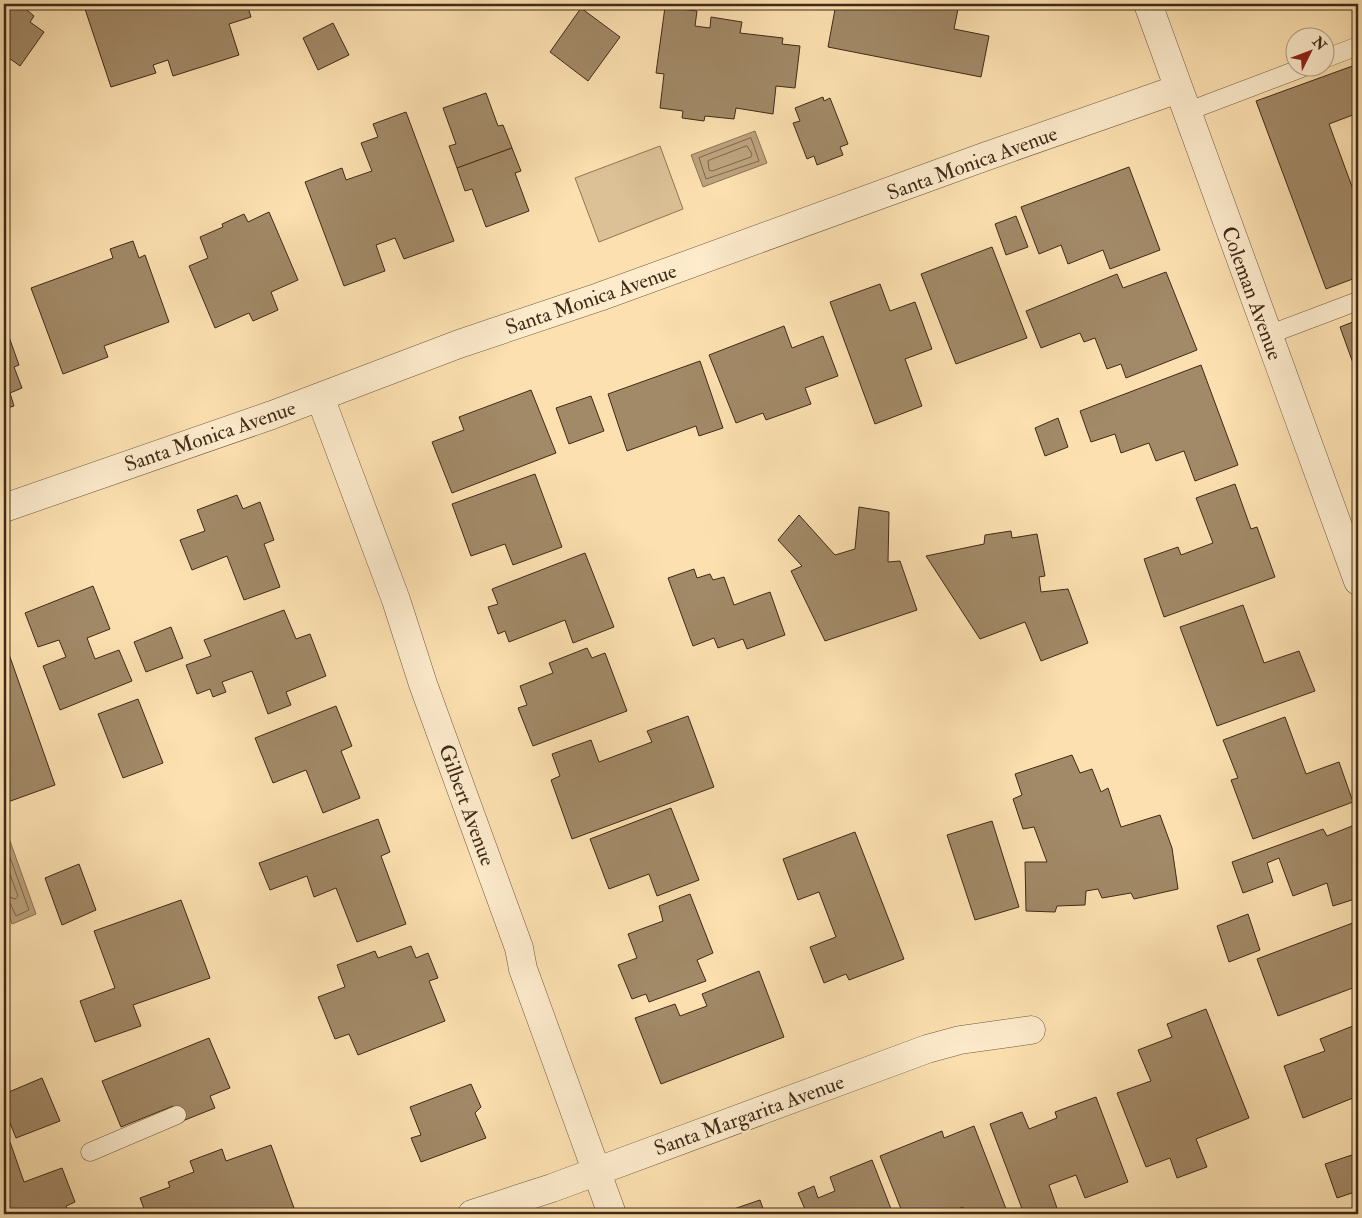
<svg xmlns="http://www.w3.org/2000/svg" width="1362" height="1218" viewBox="0 0 1362 1218" font-family="'IM FELL Double Pica',serif">
<rect width="100%" height="100%" fill="#fce0b0"/>
<filter id="stains"><feTurbulence type="fractalNoise" baseFrequency=".004" numOctaves="4"/><feColorMatrix values="0 0 0 0 .2 0 0 0 0 .09 0 0 0 0 .02 0 0 0 .5 -.17"/></filter>
<radialGradient id="worn" r=".72"><stop offset=".6" stop-color="#630" stop-opacity="0"/><stop offset="1" stop-color="#630" stop-opacity=".3"/></radialGradient>
<path fill="#dcc196" stroke="#8e7657" d="M660,146L683,209L599,242L575,178Z"/>
<g fill="#bca27c" stroke="#8a7254">
<path d="M755,131L767,163L703,187L691,155Z"/>
<path d="M10,841L36,914L12,924L4,900V843Z"/>
</g>
<g fill="none" stroke-linecap="round" stroke-linejoin="round">
<g stroke="#7e664a" stroke-width="1">
<path d="M751,138L759,161L706,179L699,158Z"/>
<path d="M747,146L752,154L751,157L712,171L709,170L708,161Z"/>
<path d="M4,848L7,849L29,910L16,916L10,903L4,901"/>
<path d="M4,858L18,896L15,899L4,895"/>
</g>
</g>
<g fill="#a28967" stroke="#402a18">
<path d="M4,4H17L27,10L34,16L30,22L44,32L20,66L5,55L4,57Z"/>
<path d="M92,4H247L251,17L229,24L239,55L173,76L168,60L153,65L156,73L111,87L84,6Z"/>
<path d="M836,4H850L874,9V4H959L954,29L989,36L981,77L828,47Z"/>
<path d="M665,7L697,11L695,26L710,28L711,17L742,22L740,33L783,38L782,44L800,46L795,88L776,86L773,114L736,108L734,119L705,116L704,121L682,118L683,111L660,108L664,74L656,73Z"/>
<path d="M581,8L620,37L588,81L550,52Z"/>
<path d="M333,23L349,55L318,70L303,38Z"/>
<path d="M1358,64V113L1329,124L1358,203V277L1326,289L1256,101Z"/>
<path d="M486,93L498,126L503,125L512,148L457,168L449,146L456,144L443,108Z"/>
<path d="M823,97L824,101L830,98L848,144L840,147L843,155L817,165L814,156L807,159L793,123L800,121L795,108Z"/>
<path d="M406,112L454,241L404,259L395,238L376,245L385,271L344,286L305,182L342,168L346,180L372,171L361,143L378,137L373,124Z"/>
<path d="M512,148L521,171L515,173L529,211L486,227L472,189L465,191L457,168Z"/>
<path d="M1129,167L1160,250L1110,269L1103,250L1068,264L1061,245L1039,254L1021,207Z"/>
<path d="M269,212L298,280L271,292L278,310L253,321L249,313L215,328L189,266L208,258L200,237L223,227L222,224L244,214L248,222Z"/>
<path d="M1016,216L1028,247L1006,255L995,224Z"/>
<path d="M133,241L139,258L145,255L169,322L104,346L108,357L63,374L31,288L113,258L110,249Z"/>
<path d="M992,247L1027,338L956,364L921,274Z"/>
<path d="M1166,272L1197,350L1126,378L1121,364L1107,369L1095,338L1084,342L1080,333L1041,348L1026,311L1117,274L1123,288Z"/>
<path d="M880,284L890,311L915,302L932,349L905,359L922,406L875,424L830,302Z"/>
<path d="M1358,320V377L1340,327Z"/>
<path d="M4,323L19,365L14,367L22,388L10,393L14,406L4,409Z"/>
<path d="M784,326L792,348L823,336L838,376L805,388L811,404L766,420L763,413L736,423L709,355Z"/>
<path d="M700,361L723,428L699,436L696,426L627,451L608,394Z"/>
<path d="M1201,365L1238,465L1195,481L1184,451L1156,461L1149,443L1121,453L1115,434L1091,442L1080,411Z"/>
<path d="M531,390L556,453L452,493L432,442L464,430L459,417Z"/>
<path d="M591,396L604,431L569,444L556,408Z"/>
<path d="M1058,418L1068,447L1045,456L1035,428Z"/>
<path d="M535,474L562,547L513,565L505,544L471,556L452,504Z"/>
<path d="M1235,484L1251,529L1257,527L1275,577L1164,617L1144,559L1178,547L1181,555L1213,543L1196,498Z"/>
<path d="M237,495L243,509L260,502L274,540L264,544L280,587L244,600L227,556L192,570L180,540L205,531L197,510Z"/>
<path d="M859,507L889,512L888,562L900,561L917,610L825,641L791,571L802,566L778,540L799,515L835,555L855,549Z"/>
<path d="M1011,531L1012,538L1037,534L1045,576L1039,577L1041,592L1068,589L1088,643L1041,661L1025,622L980,639L926,556L984,544L985,535Z"/>
<path d="M585,553L614,627L573,643L565,620L509,642L505,631L498,634L488,607L498,604L492,589Z"/>
<path d="M694,569L697,578L710,574L713,580L724,577L734,605L770,592L785,635L747,649L743,639L718,648L714,638L693,646L668,578Z"/>
<path d="M93,586L110,629L87,638L95,659L119,650L132,681L60,710L43,666L66,657L59,640L38,647L25,613Z"/>
<path d="M1243,605L1264,663L1299,651L1315,691L1217,726L1180,627Z"/>
<path d="M284,610L296,639L310,634L326,676L286,692L291,705L268,714L252,671L222,682L226,692L213,697L210,689L197,694L186,665L211,656L204,640Z"/>
<path d="M171,627L183,658L146,672L134,642Z"/>
<path d="M4,640L55,785L5,803L4,800Z"/>
<path d="M587,648L592,658L605,653L627,711L533,746L518,708L527,705L520,686L553,673L549,663Z"/>
<path d="M138,699L163,763L123,778L98,714Z"/>
<path d="M336,706L352,746L341,751L360,798L323,813L306,770L273,783L255,738Z"/>
<path d="M688,716L714,787L572,839L551,780L560,776L552,754L591,740L599,762L652,742L647,731Z"/>
<path d="M1285,717L1306,774L1339,762L1353,802L1253,839L1231,780L1238,778L1223,740Z"/>
<path d="M1072,755L1080,773L1092,769L1101,792L1108,788L1121,827L1160,815L1172,848L1178,889L1134,899L1131,893L1102,898L1098,889L1086,891L1085,905L1057,906L1055,912L1026,911L1025,862H1047L1034,827L1023,829L1013,799L1022,795L1015,774Z"/>
<path d="M671,808L699,880L657,896L649,874L609,889L590,839Z"/>
<path d="M378,819L390,852L381,856L406,924L357,942L336,888L314,897L307,876L270,890L259,863Z"/>
<path d="M992,821L1019,907L975,920L947,835Z"/>
<path d="M1357,824L1358,879L1355,880L1358,898L1333,906L1327,883L1293,896L1279,858L1267,863L1273,882L1243,893L1232,862L1323,829L1327,836Z"/>
<path d="M855,832L904,959L849,980L846,974L824,983L810,947L836,937L819,892L798,900L783,859Z"/>
<path d="M79,864L96,910L62,925L45,878Z"/>
<path d="M690,894L713,953L697,960L706,981L649,1002L646,994L632,999L618,965L637,958L628,934L663,921L659,906Z"/>
<path d="M181,900L210,978L133,1005L141,1026L95,1042L80,1001L115,988L94,931Z"/>
<path d="M1248,914L1260,950L1229,962L1217,926Z"/>
<path d="M1358,921V986L1278,1016L1257,959Z"/>
<path d="M411,946L416,958L428,953L438,978L429,981L445,1021L358,1055L349,1034L335,1039L318,997L345,987L337,965L375,951L378,958Z"/>
<path d="M759,971L784,1037L661,1084L635,1018L675,1004L680,1016L707,1006L702,994Z"/>
<path d="M1206,1009L1249,1118L1196,1139L1207,1167L1177,1178L1170,1158L1146,1167L1117,1093L1151,1081L1138,1050L1172,1037L1167,1024Z"/>
<path d="M1358,1024V1096L1303,1118L1284,1066L1325,1051L1320,1039Z"/>
<path d="M209,1038L230,1088L210,1096L215,1108L180,1122L173,1106L121,1127L102,1081Z"/>
<path d="M42,1078L60,1121L16,1138L4,1108V1094Z"/>
<path d="M471,1084L481,1107L475,1113L486,1138L421,1162L411,1138L421,1135L410,1107Z"/>
<path d="M1096,1097L1128,1182L1085,1198L1076,1175L1049,1185L1059,1214H1024L990,1124L1022,1112L1029,1129L1057,1118L1055,1112Z"/>
<path d="M974,1126L1008,1214H965L963,1207L946,1214H903L880,1156L942,1131L944,1138Z"/>
<path d="M10,1142L24,1182L62,1168L75,1202L66,1206L70,1214H4V1144Z"/>
<path d="M271,1145L294,1208L277,1214H146L140,1198L170,1187L168,1182L194,1172L190,1161L222,1149L226,1161Z"/>
<path d="M1358,1153V1191L1337,1198L1325,1164Z"/>
<path d="M872,1160L893,1214H807L798,1193L814,1186L818,1198L835,1191L830,1177Z"/>
<path d="M760,1200L765,1214H719Z"/>
</g>
<g fill="none" stroke-linecap="round" stroke-linejoin="round">
<g stroke="#6f583e" stroke-width="19">
<g id="service">
<path d="M1324,59L1358,46"/>
<path d="M1186,112L1302,68"/>
<path d="M1268,335L1358,301"/>
<path d="M90,1152L177,1115"/>
</g>
</g>
<g stroke="#6f583e" stroke-width="29">
<g id="minor">
<path d="M1148,4L1358,581"/>
<path d="M320,397L396,600L423,684L519,948L523,969L612,1214"/>
<path d="M4,508L272,415L459,344L599,297L984,157L1178,89"/>
<path d="M472,1214L552,1188L927,1049L960,1040L1031,1030"/>
</g>
</g>
<use href="#service" stroke="#fdebcc" stroke-width="18"/>
<use href="#minor" stroke="#fdebcc" stroke-width="28"/>
</g>
<g text-anchor="middle" stroke-width="4.5" stroke-linejoin="round" paint-order="stroke">
<g font-size="21" fill="#402a18" stroke="#fdebcc">
<text transform="translate(972 163) rotate(-20)" y="7">Santa Monica Avenue</text>
<text transform="translate(1252 293) rotate(70)" y="7">Coleman Avenue</text>
<text transform="translate(591 299) rotate(-19)" y="7">Santa Monica Avenue</text>
<text transform="translate(210 436) rotate(-19)" y="7">Santa Monica Avenue</text>
<text transform="translate(467 805) rotate(70)" y="7">Gilbert Avenue</text>
<text transform="translate(749 1115) rotate(-20)" y="7">Santa Margarita Avenue</text>
</g>
</g>
<rect width="1362" height="1218" fill="none" stroke="#fce0b0" stroke-width="20"/>
<rect x="5" y="5" width="1352" height="1208" fill="none" stroke="#402a18" stroke-width="2.5"/>
<rect x="10" y="10" width="1342" height="1198" fill="none" stroke="#402a18"/>
<g transform="translate(1310 52) rotate(48)"><circle r="24" fill="#fdebcc" stroke="#b19e84"/>
<path d="M0-4L9 19L0 12L-9 19Z" fill="#8f2418"/>
<text y="-8" font-size="14" font-weight="bold" text-anchor="middle" fill="#402a18">N</text>
</g>
<rect width="100%" height="100%" filter="url(#stains)"/>
<rect width="100%" height="100%" fill="url(#worn)"/>
</svg>
